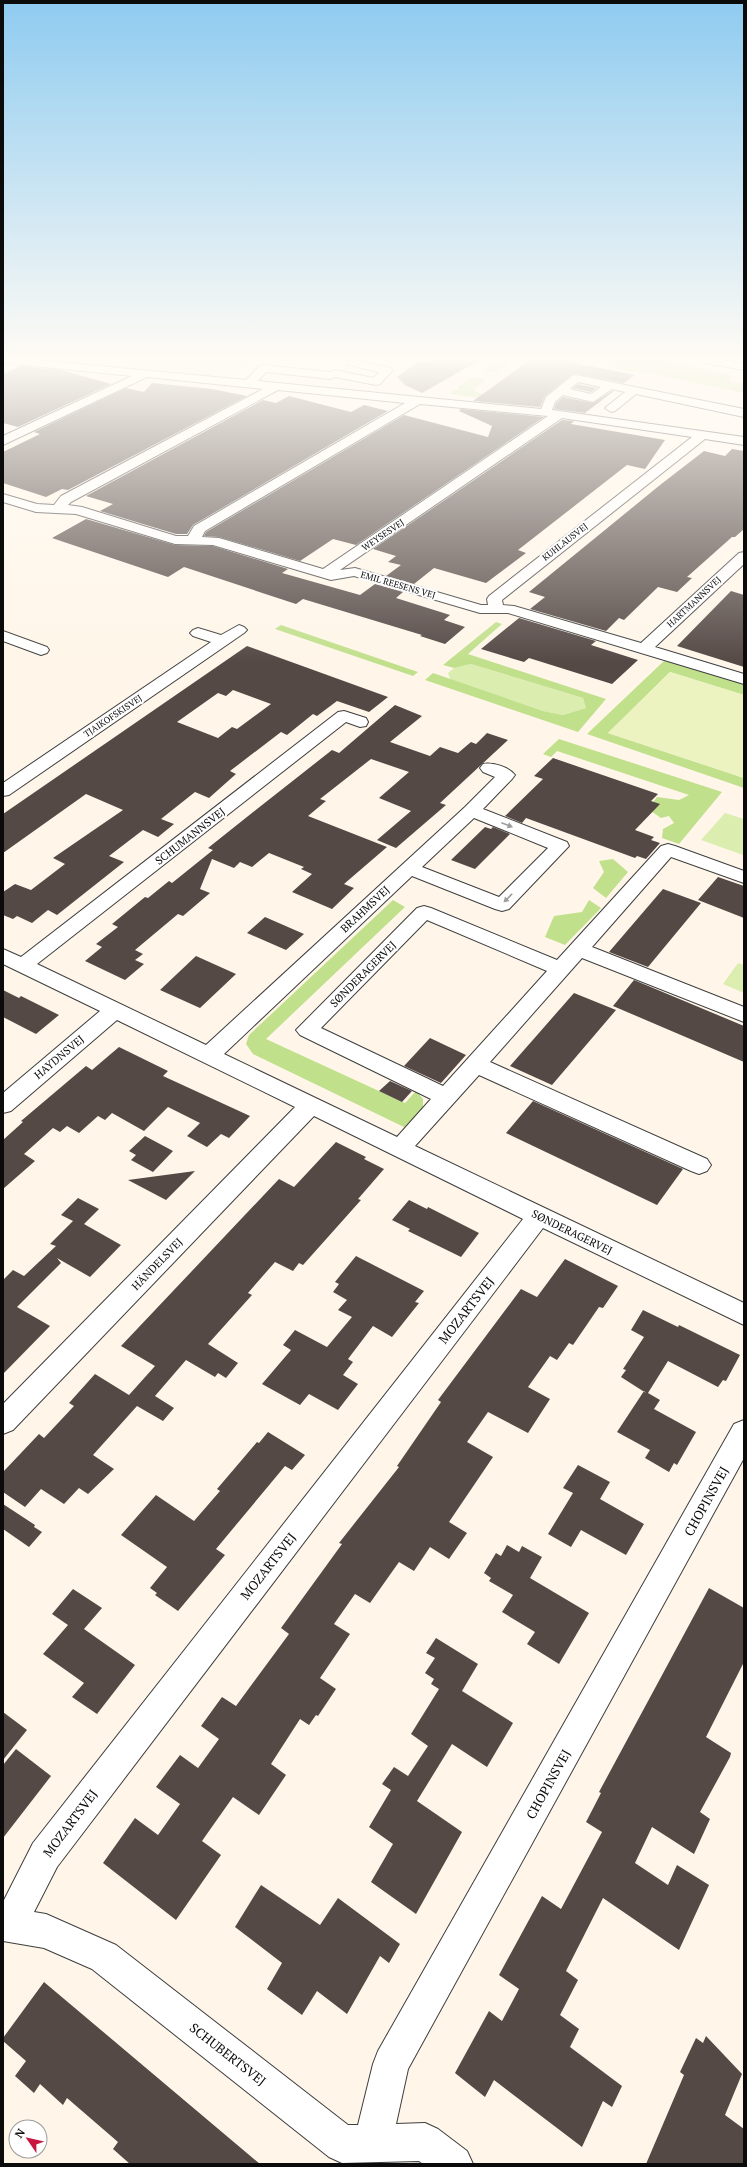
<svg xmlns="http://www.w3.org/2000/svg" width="747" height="2167" viewBox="0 0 747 2167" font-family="'PT Serif',serif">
<rect width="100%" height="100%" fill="#fff6e9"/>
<g fill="#dbedaf">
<path d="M471,664L583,698L586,708L563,715L543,711L451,681L448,673L454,668Z"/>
<path d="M725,813L744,819L743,855L701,840Z"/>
<path d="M738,963L744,965V993L723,984Z"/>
</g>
<g fill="#c1e08c">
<path d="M498,360L510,361L496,372H487L485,371L488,366Z"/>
<path d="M602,360H667L730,375V382L744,383V393L650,373L623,371L606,364Z"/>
<path d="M474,377L486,380L473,390L478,393L498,396L486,399L450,394L454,390H459V386Z"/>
<path d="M496,622L502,624L468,654L606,699L578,732L425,680L433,673L543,711L563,715L586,708L583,698L471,664L454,668L443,665Z"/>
<path d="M281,625L418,672L413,676L275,629Z"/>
<path d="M665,660L744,684V695L670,672L608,733L744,778V788L587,734Z"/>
<path d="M559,739L722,792L679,844L662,838L663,829L674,823L669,816L661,818L648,809L657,797L679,800L689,795L557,751L551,757L543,754Z"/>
<path d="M613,859L628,872L606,898L593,888L604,872L599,861Z"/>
<path d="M393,900L405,907L266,1039L405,1103L416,1091L423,1099V1108L406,1128L253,1054L246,1044L249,1035Z"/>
<path d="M589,900L601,908L565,945L545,937L554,916L582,912Z"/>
</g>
<g fill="#ecf3c1">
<path d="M52,360H255L226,377Z"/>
<path d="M670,672L744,695V778L608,733Z"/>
</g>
<g fill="#554946" fill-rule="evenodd">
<path d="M436,360H480L422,393L405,385L397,377L418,362H431Z"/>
<path d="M530,360H560L635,375L624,383L576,374L572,375L545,396L540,407L473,401Z"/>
<path d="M20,366L61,370L111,384L18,427L3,423V374Z"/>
<path d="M152,383L212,389L247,396L68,490L62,489L46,497L3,483V452L40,434L34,432L126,388L144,392Z"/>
<path d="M578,384L597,388L591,392L573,388Z"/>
<path d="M612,391H614L585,413L554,409L556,403L563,397L593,403Z"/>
<path d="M289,396L351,412L364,405L388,411L193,525L187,534H176L100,511L113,504L86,496L263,400L276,403Z"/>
<path d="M461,409L544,417L356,545L333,539L300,561L219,537L204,536L206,532L404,415L488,437L492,426L459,411Z"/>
<path d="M562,420L574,421L571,424L665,440L645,469L627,465L518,550L526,553L486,583L434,568L414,584L386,576L401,565L388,562L396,556L373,549Z"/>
<path d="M732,449L744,451V529L735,537H732L687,577L692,578L677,592L658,587L624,620L619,618L606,631L530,609L545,597L529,592L660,485L704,451L725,456Z"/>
<path d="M86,519L175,545L213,546L288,569L282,573L360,595L375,584L403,592L396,598L450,615L444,620L465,627L445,644L420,636L422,635L303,599L296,604L184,567L168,577L52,538Z"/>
<path d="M731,591L744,595V667L677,646Z"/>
<path d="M519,618L596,641L591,645L638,660L612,684L529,658L524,662L481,649Z"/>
<path d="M247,646L388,697L369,712L337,701L317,716L313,714L287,735L281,732L230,771L236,774L209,798L195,792L161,819L174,824L158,837L143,830L109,856L124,862L57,915L48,910L32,923L17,916L13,919L3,915V892L15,884L31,890L65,864L53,858L123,810L86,794L3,853V814ZM233,690L271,704L237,729L232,727L218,738L177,722L218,693L226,696Z"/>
<path d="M395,705L422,716L390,742L430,756L440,747L458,753L471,742L476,744L487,733L508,740L440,803L446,805L396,848L377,840L411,811L379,798L409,772L371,759L320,799L326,801L308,816L387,847L344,884L354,888L332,909L292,892L312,874L301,869L304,867L269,853L252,867L240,862L234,868L212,859L200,889L210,893L183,916L178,914L135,950L143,954L135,960L144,964L125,980L85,961L102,947L96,944L118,927L112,924L145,897L148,898L169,881L172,883L213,850L208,848L257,809L332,750L339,753Z"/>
<path d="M553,758L658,794L651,801L660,804L635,830L654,837L651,840L660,843L646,859L637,856L635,858L526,818L522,823L505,816L543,779L534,776Z"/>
<path d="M485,827L491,829L493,827L510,834L475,869L451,860Z"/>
<path d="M718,877L744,886V918L698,900Z"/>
<path d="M663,889L701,903L648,967L609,952Z"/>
<path d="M265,917L304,934L286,950L247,933Z"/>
<path d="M196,956L236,974L200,1008L160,990Z"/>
<path d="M634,980L744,1026V1062L613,1006Z"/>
<path d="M3,990L19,998L21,996L59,1015L36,1034L3,1017Z"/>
<path d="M574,993L616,1010L552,1085L510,1066Z"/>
<path d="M430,1038L466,1055L441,1083L404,1066Z"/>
<path d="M119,1047L168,1071L163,1076L250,1116L229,1138L221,1134L207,1147L187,1136L200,1123L168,1107L144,1131L112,1113L105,1120L98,1116L79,1133L67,1126L60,1132L53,1128L24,1154L35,1161L3,1189V1140L23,1122L21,1121L86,1066L92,1070Z"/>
<path d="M390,1081L412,1091L402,1102L379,1091Z"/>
<path d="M533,1101L683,1169L657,1205L506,1133Z"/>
<path d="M145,1136L173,1151L153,1172L131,1160L136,1155L129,1151Z"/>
<path d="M336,1142L366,1157L364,1159L384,1169L358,1199L361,1200L303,1265L299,1263L293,1271L275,1262L248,1293L252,1295L208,1344L238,1363L226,1378L218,1373L215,1377L186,1360L155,1396L174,1408L163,1421L137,1406L93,1455L114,1469L88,1494L79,1488L64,1504L41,1489L25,1507L3,1492V1472L39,1434L44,1438L74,1406L69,1403L95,1374L129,1395L155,1366L121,1346L279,1179L294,1187Z"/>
<path d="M195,1171L166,1200L128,1180Z"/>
<path d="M78,1198L99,1209L84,1224L121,1245L90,1277L57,1258L61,1263L17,1307L50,1326L3,1374V1280L13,1270L24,1276L56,1246L50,1244L73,1221L61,1215Z"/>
<path d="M409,1200L427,1209L428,1207L479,1233L461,1257L408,1231L410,1229L392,1220Z"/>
<path d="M356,1256L424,1291L415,1302L419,1303L392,1337L373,1326L348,1359L353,1362L343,1375L358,1384L338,1410L309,1394L300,1405L262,1384L291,1350L283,1345L295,1330L327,1347L352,1317L338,1310L347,1300L333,1292L339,1284L335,1282Z"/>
<path d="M565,1259L618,1286L603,1308L599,1307L573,1345L569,1343L557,1360L550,1356L528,1387L550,1399L528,1433L488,1412L467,1442L493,1457L449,1522L467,1533L449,1559L430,1547L414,1571L399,1562L370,1603L355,1594L334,1624L350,1634L320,1678L336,1689L318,1716L316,1715L309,1725L300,1719L271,1764L286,1775L259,1815L233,1797L202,1841L221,1855L176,1920L103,1863L135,1818L158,1835L180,1804L156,1787L180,1755L198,1768L219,1739L201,1726L222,1697L236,1706L289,1634L281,1628L342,1544L339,1543L399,1467L397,1466L441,1402L438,1400L521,1289L537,1297Z"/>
<path d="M643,1310L678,1327L679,1325L740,1355L726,1381L723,1380L718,1387L668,1361L648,1393L660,1400L654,1409L696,1432L677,1465L674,1463L669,1472L645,1458L650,1450L617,1432L644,1391L646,1393L621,1377L626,1370L623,1369L644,1337L631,1330Z"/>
<path d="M268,1432L305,1455L292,1470L285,1466L216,1549L225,1555L178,1611L155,1595L157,1593L150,1588L167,1567L121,1535L156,1495L194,1521L220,1491L217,1489L257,1442L259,1443Z"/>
<path d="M578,1465L610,1482L600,1499L644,1524L626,1555L581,1530L571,1547L548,1534L573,1493L563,1488Z"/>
<path d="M3,1504L35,1525L34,1527L42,1532L29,1547L3,1529Z"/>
<path d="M507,1545L519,1552L522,1546L542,1557L530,1578L589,1613L559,1664L527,1644L535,1632L502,1612L513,1595L489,1581L491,1578L484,1573L496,1553L501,1556Z"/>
<path d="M709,1588L744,1608V1662L706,1737L731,1753L730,1757L700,1812L710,1819L694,1854L652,1827L635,1863L668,1885L677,1865L709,1885L679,1950L603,1898L566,1971L578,1980L560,2015L579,2029L570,2047L622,2086L612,2107L603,2101L582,2147L494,2080L485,2097L455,2073L489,2011L502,2021L519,1989L499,1975L542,1896L561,1909L602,1832L586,1822L601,1793L599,1792Z"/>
<path d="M73,1589L102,1608L84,1629L135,1665L97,1714L72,1697L84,1683L43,1654L68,1625L52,1614Z"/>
<path d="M436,1638L478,1664L462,1691L513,1723L487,1767L452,1744L417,1801L462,1832L416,1914L371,1882L393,1844L369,1827L391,1790L382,1784L394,1767L408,1776L428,1746L411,1734L439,1689L431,1684L434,1679L425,1673L435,1658L426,1653Z"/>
<path d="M3,1712L27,1730L3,1760Z"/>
<path d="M16,1749L51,1776L3,1838V1765Z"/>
<path d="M261,1885L320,1925L338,1898L400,1944L389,1963L380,1956L347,2014L317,1991L302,2015L267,1989L282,1963L235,1927Z"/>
<path d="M44,1982L260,2164H130L113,2149L118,2142L67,2098L63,2105L40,2084L34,2093L15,2076L26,2061L3,2041V2038Z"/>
<path d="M706,2036L742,2074L725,2115L744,2129V2164H646L684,2075L680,2072L696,2038L703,2043Z"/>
</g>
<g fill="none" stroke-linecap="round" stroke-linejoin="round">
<g stroke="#3e3e3e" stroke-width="2">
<g id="minor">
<path d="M3,360H36L246,380L259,366L263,365L330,372L335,370L373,378L379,372L349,365L347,363L349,361L354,360L391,368L393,370L380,384L376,385L335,377L330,379L266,372L258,381L541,409L546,397L572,376L576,375L744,409V417L636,394L615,411L611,412L605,408L625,392L612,389L593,402L563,395L555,402L552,410L744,437V445L705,439L502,600L503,605L514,606L641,643L739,553L744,552V564L655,647L744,674V684L508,613H480L354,576L331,580L213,545L175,544L76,514L36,512L3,502V494L37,504L54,505L61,496L263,389L147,377L3,445V436L132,376L4,363ZM578,382L601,387L591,394L570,389ZM278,390L405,403L194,526L188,536H176L82,507L68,505L71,502ZM420,404L548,416L323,569L219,538L202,537L205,531ZM562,418L692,437L489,596L487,599L488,605H481L355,568L340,570Z"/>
<path d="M699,360H722L744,364V370L705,363Z"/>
<path d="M239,625L244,627L247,630L244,633L9,795L3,796V783L211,642L193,636L190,633L193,630L198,628L221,635Z"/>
<path d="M3,631L47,647L49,650L47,653L41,655L3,641Z"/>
<path d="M344,711L366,718L368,722L366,726L360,727L346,722L37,964L206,1045L465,807L495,777L483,772L480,768L483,764C492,762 509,767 515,775L512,779L483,809L567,842L569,846L509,909L502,911L495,909L412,876L224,1054L397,1137L431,1099L300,1035L296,1030L417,908L424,906L431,908L557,960L661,846L668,844L675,846L744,871V883L671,857L592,947L744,1007V1022L582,958L490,1062L707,1159L711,1165L707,1171L699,1174L691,1171L479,1075L415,1146L744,1303V1325L543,1228L57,1867L34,1912L46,1914L116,1945L348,2125H358L373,2064L378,2051L734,1424L744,1420V1458L408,2069L396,2124L425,2123L438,2129L467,2151L473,2164H423L419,2161L342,2163L329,2157L92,1969L44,1948L3,1941V1902L33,1843L523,1219L314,1116L13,1430L3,1434V1404L295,1107L117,1020L11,1111L3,1113V1093L100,1011L3,964V949L21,957L338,712ZM474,818L548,848L499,897L422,867ZM427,920L547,971L443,1086L321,1028Z"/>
</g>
</g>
<use href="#minor" fill="#fff" fill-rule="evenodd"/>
</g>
<defs><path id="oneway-solid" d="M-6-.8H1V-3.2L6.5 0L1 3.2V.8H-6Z"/></defs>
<g fill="#9d9d9d">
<use href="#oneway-solid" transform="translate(507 825) rotate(21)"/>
<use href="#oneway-solid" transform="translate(508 898) rotate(135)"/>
</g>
<linearGradient id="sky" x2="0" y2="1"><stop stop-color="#8ecbf0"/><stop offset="0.54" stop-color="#fffbf5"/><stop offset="1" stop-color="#fffbf5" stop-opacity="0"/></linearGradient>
<rect width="747" height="663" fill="url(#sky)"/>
<g text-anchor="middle" stroke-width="4" stroke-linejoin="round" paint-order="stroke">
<g font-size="9" fill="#0b0b0b" stroke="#fff">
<text transform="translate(383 535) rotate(-34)" y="3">WEYSESVEJ</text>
<text transform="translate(565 542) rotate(-38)" y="3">KUHLAUSVEJ</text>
<text transform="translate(398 585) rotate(16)" y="3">EMIL REESENS VEJ</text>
<text transform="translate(694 602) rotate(-43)" y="3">HARTMANNSVEJ</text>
<text transform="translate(113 716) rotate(-34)" y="3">TJAIKOFSKISVEJ</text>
</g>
<g font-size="11" fill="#0b0b0b" stroke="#fff">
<text transform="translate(190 836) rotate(-38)" y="4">SCHUMANNSVEJ</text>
<text transform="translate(365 909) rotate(-43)" y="4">BRAHMSVEJ</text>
<text transform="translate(363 974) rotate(-45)" y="4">SØNDERAGERVEJ</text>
<text transform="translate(59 1057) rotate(-40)" y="4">HAYDNSVEJ</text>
<text transform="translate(572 1232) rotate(26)" y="4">SØNDERAGERVEJ</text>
<text transform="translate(157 1264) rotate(-46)" y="4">HÄNDELSVEJ</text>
</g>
<g font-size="13" fill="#0b0b0b" stroke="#fff">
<text transform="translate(466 1310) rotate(-52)" y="5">MOZARTSVEJ</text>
<text transform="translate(706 1501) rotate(-61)" y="5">CHOPINSVEJ</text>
<text transform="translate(268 1566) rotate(-52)" y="5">MOZARTSVEJ</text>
<text transform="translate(548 1784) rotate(-61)" y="5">CHOPINSVEJ</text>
<text transform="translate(70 1823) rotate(-53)" y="5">MOZARTSVEJ</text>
<text transform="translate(228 2054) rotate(38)" y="5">SCHUBERTSVEJ</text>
</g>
</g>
<rect width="747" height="2167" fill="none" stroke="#0b0b0b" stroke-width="8"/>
<g transform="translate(28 2139) rotate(304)"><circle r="19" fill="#ffffff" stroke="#9d9d9d"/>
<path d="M0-3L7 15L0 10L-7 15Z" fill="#c81640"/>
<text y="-6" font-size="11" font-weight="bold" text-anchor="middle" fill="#0b0b0b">N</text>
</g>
</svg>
